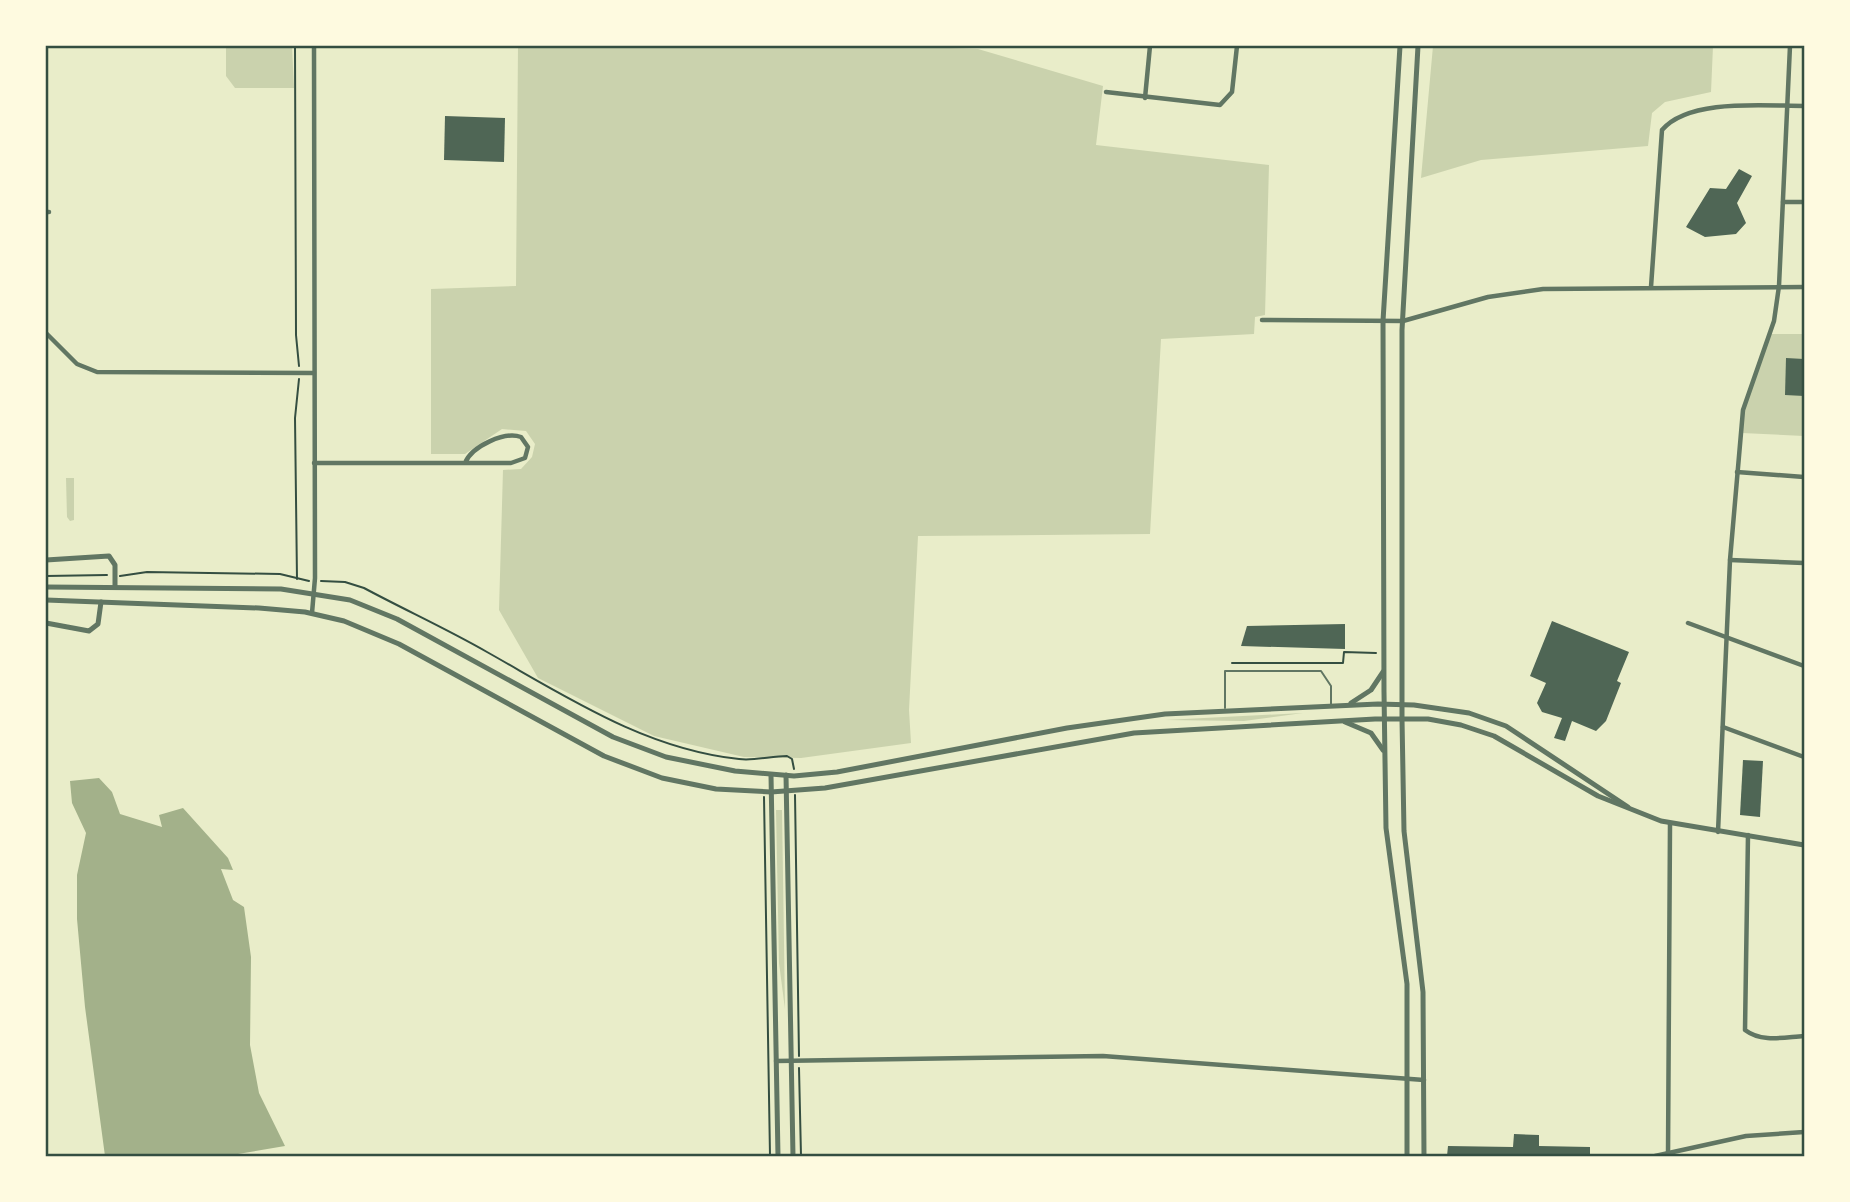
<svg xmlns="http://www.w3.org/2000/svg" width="1850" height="1202" viewBox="0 0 1850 1202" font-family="'Source Sans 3',sans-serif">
<rect width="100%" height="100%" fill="#e9edc9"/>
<g fill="#cad2ad">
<path d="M226,46H292L294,88H235L226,76Z"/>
<path d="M518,46H893L978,49L1103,86L1096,145L1269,165L1265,315L1255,317L1254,334L1161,339L1150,534L918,536L909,710L911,743L801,758L744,757L654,736L538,678L499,610L503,470L521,469L532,457L535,444L526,431L502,429L465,454H431V289L516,286Z"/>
<path d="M1433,46H1713L1711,92L1665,102L1652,113L1648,146L1481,160L1421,178Z"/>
<path d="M1769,334H1804V436L1742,433L1743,410Z"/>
<path d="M66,478H74V520L70,521L67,517Z"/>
<path d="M1303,713L1244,721L1165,720Z"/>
<path d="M776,810H782L785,1009L779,963Z"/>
</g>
<path fill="#a3b18a" d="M99,778L112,792L120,814L162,827L159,815L183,808L228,858L233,870L221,869L233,900L244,907L251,957L250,1045L259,1093L285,1146L226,1156H105L85,1007L77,919V875L86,833L72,803L70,781Z"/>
<g fill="#4f6655">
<path d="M445,116L505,118L504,162L444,160Z"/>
<path d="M1739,169L1752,176L1737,203L1746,223L1736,234L1705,237L1686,227L1710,188L1726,189Z"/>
<path d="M1786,358L1804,359V396L1785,395Z"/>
<path d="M1552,621L1629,652L1617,681L1621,683L1606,721L1596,731L1572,721L1565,741L1554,738L1562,718L1542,712L1537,703L1546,683L1530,676Z"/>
<path d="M1345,624V649L1241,646L1247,626Z"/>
<path d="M1743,760L1763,761L1760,817L1740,815Z"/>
<path d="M1514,1134L1539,1135V1146L1590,1147V1156H1447L1448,1146L1513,1147Z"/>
</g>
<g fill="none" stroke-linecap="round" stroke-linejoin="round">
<g stroke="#344e41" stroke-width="2">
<path d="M295,46L296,335L299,366"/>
<path d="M46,576L107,575"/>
<path d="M120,576L147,572L280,574L309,581"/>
<path d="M297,579L295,418L299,379"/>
<path d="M321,581L345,582L364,588C405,610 447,629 487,652C567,697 645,749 739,759C755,761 771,756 787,756L792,759L794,769"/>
<path d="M1232,663H1343L1344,652L1376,653"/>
<path d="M795,795L799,1056"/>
<path d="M764,797L770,1156"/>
<path d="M799,1068L801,1156"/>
</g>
<path stroke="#617663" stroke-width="2" d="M1225,708V671H1321L1331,686V705"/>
<g stroke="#617663" stroke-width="4.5">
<path d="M1106,92L1220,105L1232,92L1237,46"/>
<path d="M1145,98L1150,46"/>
<path d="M1783,202H1804"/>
<path d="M46,212H49"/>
<path d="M1651,287L1662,130C1689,98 1765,106 1804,106"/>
<path d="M1262,320L1403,321L1488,297L1543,289L1804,287"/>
<path d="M46,333L77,364L97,372L314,373"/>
<path d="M314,463H511L525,458L528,447L521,437C505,431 472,446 465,463"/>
<path d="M1737,472L1804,477"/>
<path d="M1730,560L1804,563"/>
<path d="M312,613L315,578L314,46"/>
<path d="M1688,623L1804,666"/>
<path d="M1723,727L1804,757"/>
<path d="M1718,832L1730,560L1743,410L1774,321L1779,286L1790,46"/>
<path d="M1748,835L1745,1030C1762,1043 1785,1037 1804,1036"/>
<path d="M776,1061L1103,1056L1424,1080"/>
<path d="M1655,1156L1746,1136L1804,1132"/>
<path d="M1668,1156L1670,824"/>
</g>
<g stroke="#617663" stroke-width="5">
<path d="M1400,46L1383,321L1384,692L1386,828L1407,984V1156"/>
<path d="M1418,46L1402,330V719L1404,831L1423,992L1424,1156"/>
<path d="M46,560L109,556L115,565V587"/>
<path d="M46,587L281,589L350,600L397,619L613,737L666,757L735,771L794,776L837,772L1067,728L1165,714L1378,704L1414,705L1469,713L1506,726L1628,807"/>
<path d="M46,600L259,608L305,612L344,621L399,644L604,756L662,778L716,789L771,792L825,788L1134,733L1375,719H1428L1461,725L1494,736L1598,796L1661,821L1804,845"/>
<path d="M46,623L89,631L98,624L101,602"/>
<path d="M1351,703L1371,690L1383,672"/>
<path d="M1345,722L1371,733L1383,750"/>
<path d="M771,775L778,1156"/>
<path d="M786,775L793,1156"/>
</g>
</g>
<rect width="1850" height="1202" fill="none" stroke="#fefae0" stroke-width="94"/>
<rect x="47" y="47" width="1756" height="1108" fill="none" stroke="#344e41" stroke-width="2.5"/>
</svg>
